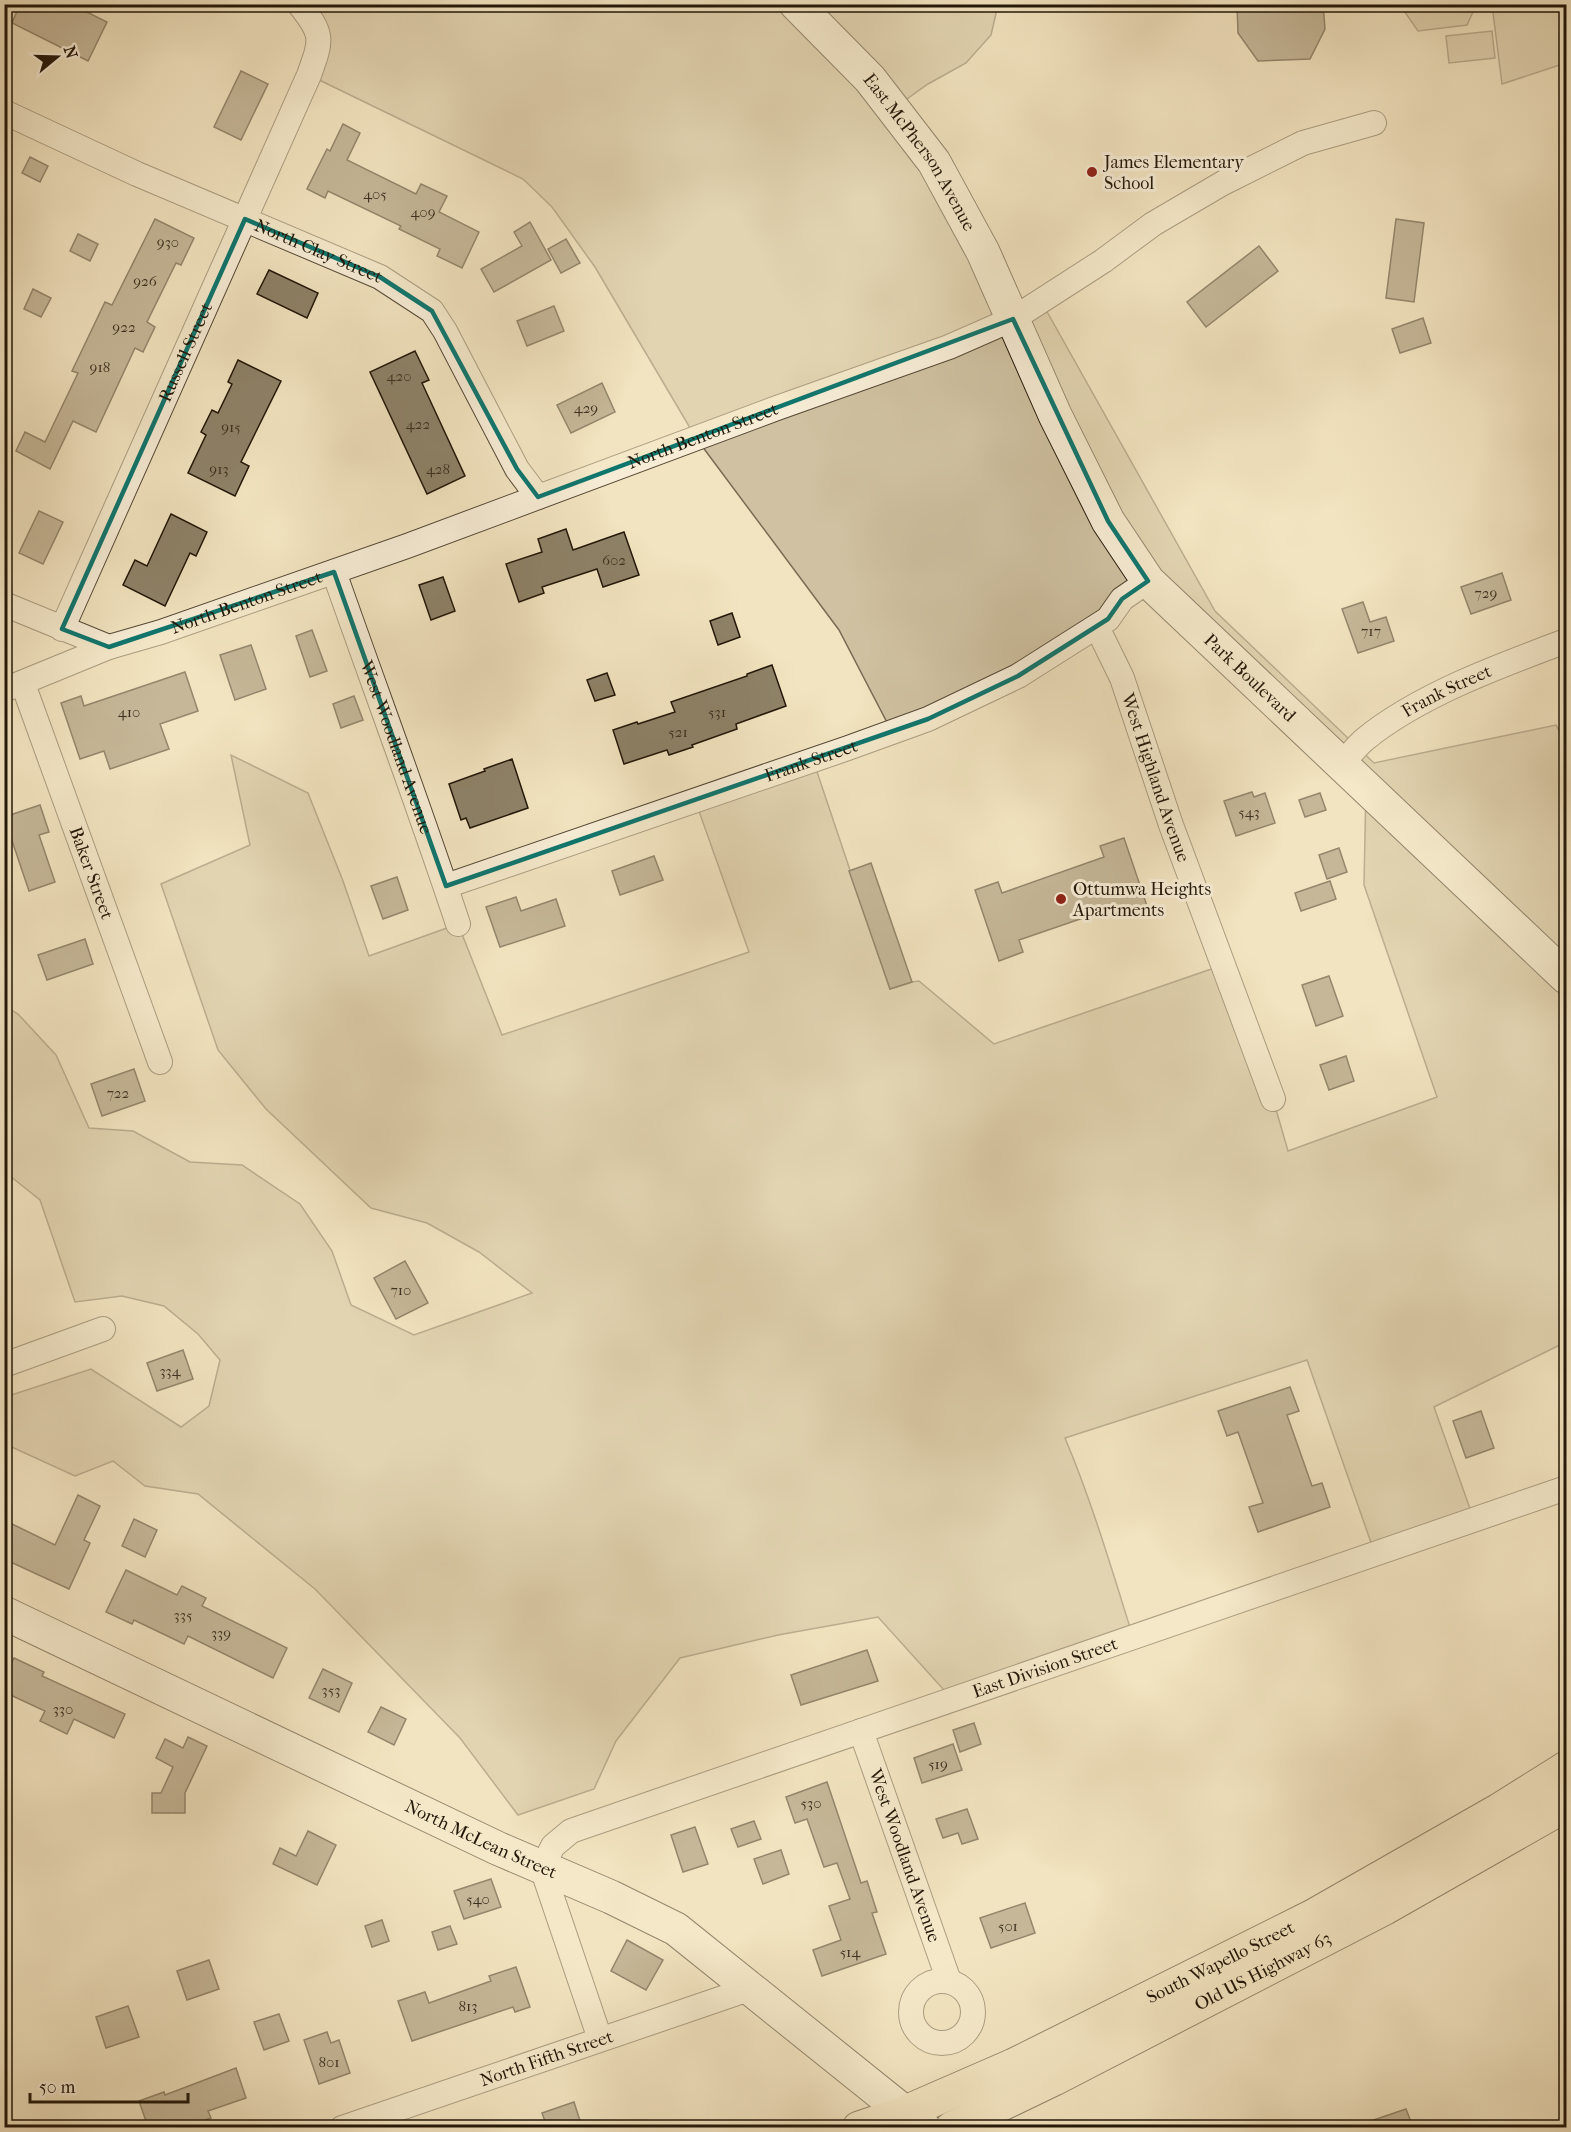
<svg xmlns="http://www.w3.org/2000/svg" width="1571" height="2132" viewBox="0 0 1571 2132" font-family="'IM FELL French Canon',serif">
<rect width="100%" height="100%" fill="#f2e4c0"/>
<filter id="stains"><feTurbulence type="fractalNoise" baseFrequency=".00333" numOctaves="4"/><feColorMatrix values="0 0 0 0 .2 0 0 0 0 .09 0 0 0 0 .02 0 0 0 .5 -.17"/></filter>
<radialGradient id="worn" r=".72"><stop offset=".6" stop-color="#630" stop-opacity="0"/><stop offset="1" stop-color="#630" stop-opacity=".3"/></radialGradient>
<g fill="#cfc1a1" stroke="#786c55" stroke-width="1.5">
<path d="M299,5H998L991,35L966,63L928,84L893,109L1013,319L1041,301L1215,611L1374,763L1556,725L1566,744V1342L1434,1407L1474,1520L1375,1554L1307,1360L1065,1438C1092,1502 1112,1570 1133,1637L952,1699L878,1617L778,1635L680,1658L616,1741L594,1789L518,1815L460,1738L315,1589L198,1494L145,1486L113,1461L75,1476L5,1444V1397L91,1369L181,1427L209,1406L220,1360L198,1334L164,1306L122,1296L75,1302L40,1200L5,1172V1006L18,1014L56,1055L89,1128L133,1131L190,1162L242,1165L300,1204L332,1251L351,1305L414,1335L532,1293L479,1252L427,1223L371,1208L266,1109L218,1050L161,884L250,845L231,755L308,793L343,881L369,956L458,924L502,1035L749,952L695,800L813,760L890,989L912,982L919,981L994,1044L1223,965L1273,1099L1288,1151L1437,1097L1364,885L1366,787L1148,581L1108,619L892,732L839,630L696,438L595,267L552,207L523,179L309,75L320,44Z"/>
<path d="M1400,5H1476L1467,25L1418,31Z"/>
<path d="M1492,5H1566V63L1502,84Z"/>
<path d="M1492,31L1495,58L1449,63L1446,36Z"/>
</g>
<g fill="#8e8268" stroke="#221709" stroke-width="1.5">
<path d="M20,4H71L107,22L88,61L12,23Z"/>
<path d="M1237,4H1323L1325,29L1310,59L1258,61L1238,33Z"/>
<path d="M241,71L268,84L241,140L214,127Z"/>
<path d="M343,124L360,133L347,160L416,194L421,184L447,196L439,212L479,232L462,268L437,256L440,249L399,229L401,226L328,191L325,198L307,189L327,149L330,151Z"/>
<path d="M30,157L48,166L40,182L22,173Z"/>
<path d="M155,219L194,238L181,265L176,263L147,322L155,327L143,352L135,348L96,432L73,421L50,469L16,451L25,432L45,442L78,373L72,371L105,302L112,305Z"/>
<path d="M1396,219L1424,223L1414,302L1386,298Z"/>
<path d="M530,222L551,260L494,292L481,269L522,246L514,232Z"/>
<path d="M78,234L98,244L90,261L70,251Z"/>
<path d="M566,239L580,263L561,273L548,249Z"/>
<path d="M1259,246L1278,271L1206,327L1187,302Z"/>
<path d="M269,270L318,293L307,318L257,294Z"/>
<path d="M33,289L51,298L41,317L24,309Z"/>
<path d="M554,306L564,331L527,346L517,321Z"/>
<path d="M1423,318L1431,343L1400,353L1392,329Z"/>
<path d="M415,351L429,380L422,383L465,476L427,494L370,372Z"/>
<path d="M238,360L281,381L241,462L249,466L235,496L188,473L206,435L201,432L212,410L218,413L232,384L228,382Z"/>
<path d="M602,383L615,412L571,433L557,405Z"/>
<path d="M39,511L63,522L43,564L19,553Z"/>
<path d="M171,514L207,532L196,556L190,553L165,606L123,585L135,560L147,566Z"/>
<path d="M566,529L573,550L624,532L639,575L603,587L597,569L542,587L544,593L519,602L506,564L542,552L538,539Z"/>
<path d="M1502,573L1511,600L1471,614L1461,587Z"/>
<path d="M443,577L455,611L431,620L419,585Z"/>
<path d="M1363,602L1370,622L1386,617L1394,641L1358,653L1342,609Z"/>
<path d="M732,613L740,637L718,645L710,621Z"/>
<path d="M312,630L327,671L310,677L296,636Z"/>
<path d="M251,645L266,689L235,700L220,655Z"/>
<path d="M772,665L786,706L736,724L737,729L692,745L693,747L669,755L667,750L624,764L613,730L637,722L638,724L675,712L671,702L747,676V674Z"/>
<path d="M185,672L198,711L160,724L169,749L110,769L104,751L80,759L61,703L81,696L84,706Z"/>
<path d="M607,673L615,695L595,701L587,680Z"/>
<path d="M354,696L363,720L341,728L333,704Z"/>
<path d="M512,759L528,808L470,828L466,818L461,820L449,784L485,771L484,769Z"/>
<path d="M1252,792L1254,797L1265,793L1275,823L1236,836L1224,801Z"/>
<path d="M1320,793L1326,810L1305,817L1299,800Z"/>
<path d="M40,805L49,832L39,835L55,882L29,891L4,817Z"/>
<path d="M1124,838L1148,909L1125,917L1121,905L1019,940L1023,952L999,961L975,890L998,882L1002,893L1104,857L1100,846Z"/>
<path d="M1339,848L1347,872L1327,879L1319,855Z"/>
<path d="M654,856L663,880L620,895L612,871Z"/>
<path d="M871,863L912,982L890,989L849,871Z"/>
<path d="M397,877L408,910L383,919L371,886Z"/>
<path d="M1330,881L1336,899L1301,911L1295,893Z"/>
<path d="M516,897L521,911L556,899L565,926L500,947L486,907Z"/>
<path d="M85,939L93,964L47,980L38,955Z"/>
<path d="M1329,976L1343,1016L1316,1026L1302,985Z"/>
<path d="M1346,1056L1354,1081L1329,1090L1320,1065Z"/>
<path d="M134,1069L145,1101L102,1116L91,1084Z"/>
<path d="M405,1261L428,1303L396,1319L374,1278Z"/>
<path d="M183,1350L193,1379L157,1391L147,1363Z"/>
<path d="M1290,1387L1299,1411L1287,1415L1312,1486L1322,1483L1330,1507L1258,1532L1249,1507L1263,1503L1238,1432L1227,1436L1218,1411Z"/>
<path d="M1481,1411L1494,1448L1466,1458L1453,1421Z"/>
<path d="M78,1495L100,1506L84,1540L90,1543L69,1589L4,1559V1520L55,1545Z"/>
<path d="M134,1519L157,1530L145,1557L122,1546Z"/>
<path d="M126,1570L177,1595L182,1586L206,1598L202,1606L287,1648L273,1678L188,1636L184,1644L134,1620L132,1624L106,1612Z"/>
<path d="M867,1650L878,1681L801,1705L791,1675Z"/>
<path d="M14,1658L44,1672L42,1676L125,1714L114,1738L74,1719L67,1734L40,1721L45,1711L4,1692V1677Z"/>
<path d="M323,1669L352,1683L339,1712L309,1698Z"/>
<path d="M381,1707L406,1719L394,1745L368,1732Z"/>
<path d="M974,1723L981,1744L960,1752L953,1730Z"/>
<path d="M188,1737L207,1746L185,1793V1813H152V1793H161L173,1767L156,1758L165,1739L183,1748Z"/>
<path d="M953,1744L962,1770L922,1783L914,1758Z"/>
<path d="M827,1782L861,1883L867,1881L877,1912L872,1913L886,1954L822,1976L813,1950L841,1940L829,1906L850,1899L837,1863L824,1867L807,1819L795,1823L786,1797Z"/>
<path d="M967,1809L978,1839L962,1844L958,1833L943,1838L936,1819Z"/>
<path d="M754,1821L761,1839L738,1847L731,1829Z"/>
<path d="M695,1827L708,1864L683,1872L671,1835Z"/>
<path d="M308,1831L336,1845L317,1885L273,1864L280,1848L296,1856Z"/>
<path d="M781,1850L789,1874L763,1884L754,1859Z"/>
<path d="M491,1879L501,1907L464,1919L454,1891Z"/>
<path d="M1025,1903L1035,1933L991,1948L980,1918Z"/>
<path d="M382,1920L389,1941L372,1947L365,1926Z"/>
<path d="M450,1926L457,1944L438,1950L432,1932Z"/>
<path d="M627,1940L663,1960L646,1990L611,1971Z"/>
<path d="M209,1960L219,1989L187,2000L177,1971Z"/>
<path d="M516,1967L530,2007L515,2012L513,2007L412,2041L398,2001L425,1992L429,2003L491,1981L489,1976Z"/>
<path d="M128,2006L139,2037L106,2048L96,2017Z"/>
<path d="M279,2014L289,2041L264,2050L254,2022Z"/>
<path d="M327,2032L331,2043L339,2040L350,2073L319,2084L304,2040Z"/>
<path d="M236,2068L246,2098L208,2111L211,2118L185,2127H148L139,2101L164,2092L165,2095Z"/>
<path d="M574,2102L582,2127H547L542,2113Z"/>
<path d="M1406,2109L1413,2127H1360L1359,2125Z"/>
</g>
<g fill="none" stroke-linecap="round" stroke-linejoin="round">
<g stroke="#564a37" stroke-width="26">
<g id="street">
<path id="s1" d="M4,112L137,174L380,277L432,311L445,331L517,469L538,497"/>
<path id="s2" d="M334,572C375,689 419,806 458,924"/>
<path id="s3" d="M4,604L109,647L161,632L407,546L777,408L949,347L1013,319L1103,261L1153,224L1223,183L1303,143L1374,123"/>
<path id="s4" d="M1097,627L1122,678L1171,825L1273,1099"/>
<path id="s5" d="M62,629L309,75C322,39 324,35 299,4"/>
<path id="s6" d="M23,684L160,1062"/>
<path d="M4,690L109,647"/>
<path id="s7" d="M1342,764C1349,756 1356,747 1364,740C1417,696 1501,665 1566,641"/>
<path id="s8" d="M446,886L848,748L928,719L1018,676L1108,619L1122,599L1148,581"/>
<path d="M4,1365L103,1329"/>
<path id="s9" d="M861,1731L949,1981"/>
<circle cx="942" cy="2012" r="31"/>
<path id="s10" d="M600,2039L542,1868L553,1846L571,1831L1566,1488"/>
<path id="s11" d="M342,2128L749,1989"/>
</g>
</g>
<g stroke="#221709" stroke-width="35">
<g id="secondary">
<path id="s12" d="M796,4L870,79L934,162L983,252L1055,415L1108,521L1148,581L1566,977"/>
<path id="s13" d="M4,1613L497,1848L611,1897L676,1929L924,2128"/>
</g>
</g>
<g stroke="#221709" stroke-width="35">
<g id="highway">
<path id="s14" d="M859,2128L906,2112L1014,2065L1313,1916L1499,1810L1566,1768"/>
<path id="s15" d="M952,2128L1054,2079L1385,1908L1566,1805"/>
</g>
</g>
<use href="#street" stroke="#f7edd6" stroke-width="24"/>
<use href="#secondary" stroke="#f7edd6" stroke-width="33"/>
<use href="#highway" stroke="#f2e4c0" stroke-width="33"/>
</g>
<path d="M0 0H1571V2132H0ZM245,219L380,277L432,311L517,469L538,497L1013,319L1108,521L1148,581L1122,599L1108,619L1018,676L928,719L446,886L334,572L109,647L62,629Z" fill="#f2e4c0" fill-opacity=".55" fill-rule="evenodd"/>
<path fill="none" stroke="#0f766e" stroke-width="4.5" stroke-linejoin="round" d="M245,219L380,277L432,311L517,469L538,497L1013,319L1108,521L1148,581L1122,599L1108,619L1018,676L928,719L446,886L334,572L109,647L62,629Z"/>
<g fill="#8f2418" stroke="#f7edd6" stroke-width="2">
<circle cx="1092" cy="172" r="6"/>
<circle cx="1061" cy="899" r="6"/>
</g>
<g text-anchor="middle" stroke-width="6" stroke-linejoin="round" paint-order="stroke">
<g font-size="15" fill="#3d3221">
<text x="375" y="199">405</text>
<text x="423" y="217">409</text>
<text x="168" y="247">930</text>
<text x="145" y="286">926</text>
<text x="124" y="332">922</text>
<text x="100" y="372">918</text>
<text x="399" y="381">420</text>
<text x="586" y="413">429</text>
<text x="418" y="429">422</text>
<text x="231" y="432">915</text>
<text x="219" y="474">913</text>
<text x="438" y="474">428</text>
<text x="614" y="565">602</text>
<text x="1486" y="598">729</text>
<text x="1371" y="636">717</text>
<text x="129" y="717">410</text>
<text x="717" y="717">531</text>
<text x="678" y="737">521</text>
<text x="1249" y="817">543</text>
<text x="118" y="1098">722</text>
<text x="401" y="1295">710</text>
<text x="170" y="1376">334</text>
<text x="183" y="1620">335</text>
<text x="221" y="1638">339</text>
<text x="331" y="1695">353</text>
<text x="63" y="1714">330</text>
<text x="938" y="1769">519</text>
<text x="811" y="1808">530</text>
<text x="478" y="1904">540</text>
<text x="1008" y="1931">501</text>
<text x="850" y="1957">514</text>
<text x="468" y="2011">813</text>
<text x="329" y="2067">801</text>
</g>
<g font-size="18" fill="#221709" stroke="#f7edd6">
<text dy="6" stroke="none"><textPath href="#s12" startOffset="194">East McPherson Avenue</textPath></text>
<text dy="6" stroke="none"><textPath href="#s1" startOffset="344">North Clay Street</textPath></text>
<text dy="6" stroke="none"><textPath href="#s5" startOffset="303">Russell Street</textPath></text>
<text dy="6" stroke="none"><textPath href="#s3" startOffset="744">North Benton Street</textPath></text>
<text dy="6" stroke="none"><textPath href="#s3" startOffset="258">North Benton Street</textPath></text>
<text dy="6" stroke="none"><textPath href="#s12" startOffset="822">Park Boulevard</textPath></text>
<text dy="6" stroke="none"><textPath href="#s7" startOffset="129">Frank Street</textPath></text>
<text dy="6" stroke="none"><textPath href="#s2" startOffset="186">West Woodland Avenue</textPath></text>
<text dy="6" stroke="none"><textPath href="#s8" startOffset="386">Frank Street</textPath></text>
<text dy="6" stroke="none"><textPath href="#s4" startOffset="162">West Highland Avenue</textPath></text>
<text dy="6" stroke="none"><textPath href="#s6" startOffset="201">Baker Street</textPath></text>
<text dy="6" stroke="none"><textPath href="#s10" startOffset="730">East Division Street</textPath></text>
<text dy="6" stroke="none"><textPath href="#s13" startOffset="528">North McLean Street</textPath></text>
<text dy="6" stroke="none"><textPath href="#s9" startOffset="132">West Woodland Avenue</textPath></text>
<text dy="6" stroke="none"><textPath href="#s14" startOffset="398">South Wapello Street</textPath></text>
<text dy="6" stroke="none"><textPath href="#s15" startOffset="348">Old US Highway 63</textPath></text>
<text dy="6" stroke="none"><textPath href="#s11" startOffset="216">North Fifth Street</textPath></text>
</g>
<g font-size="18" fill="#221709" stroke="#f7edd6" text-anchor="start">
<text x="1104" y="168">James Elementary<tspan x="1104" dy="21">School</tspan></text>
<text x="1073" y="895">Ottumwa Heights<tspan x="1073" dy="21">Apartments</tspan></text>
</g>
</g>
<rect width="1571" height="2132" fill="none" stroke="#f2e4c0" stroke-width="24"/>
<rect x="6" y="6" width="1559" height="2120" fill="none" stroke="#221709" stroke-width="3"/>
<rect x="12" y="12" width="1547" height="2108" fill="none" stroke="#221709" stroke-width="1.5"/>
<g transform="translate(57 57) rotate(71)" stroke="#f7edd6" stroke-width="4.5" paint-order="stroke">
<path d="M0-4.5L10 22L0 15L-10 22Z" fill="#221709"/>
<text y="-9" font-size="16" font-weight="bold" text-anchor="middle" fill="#221709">N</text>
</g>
<path d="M30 2093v9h158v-9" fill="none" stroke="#221709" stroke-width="3"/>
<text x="39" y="2093" font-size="18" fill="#221709" stroke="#f7edd6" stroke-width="4.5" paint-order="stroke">50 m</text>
<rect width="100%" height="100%" filter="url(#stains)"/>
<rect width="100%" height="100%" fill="url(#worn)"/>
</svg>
